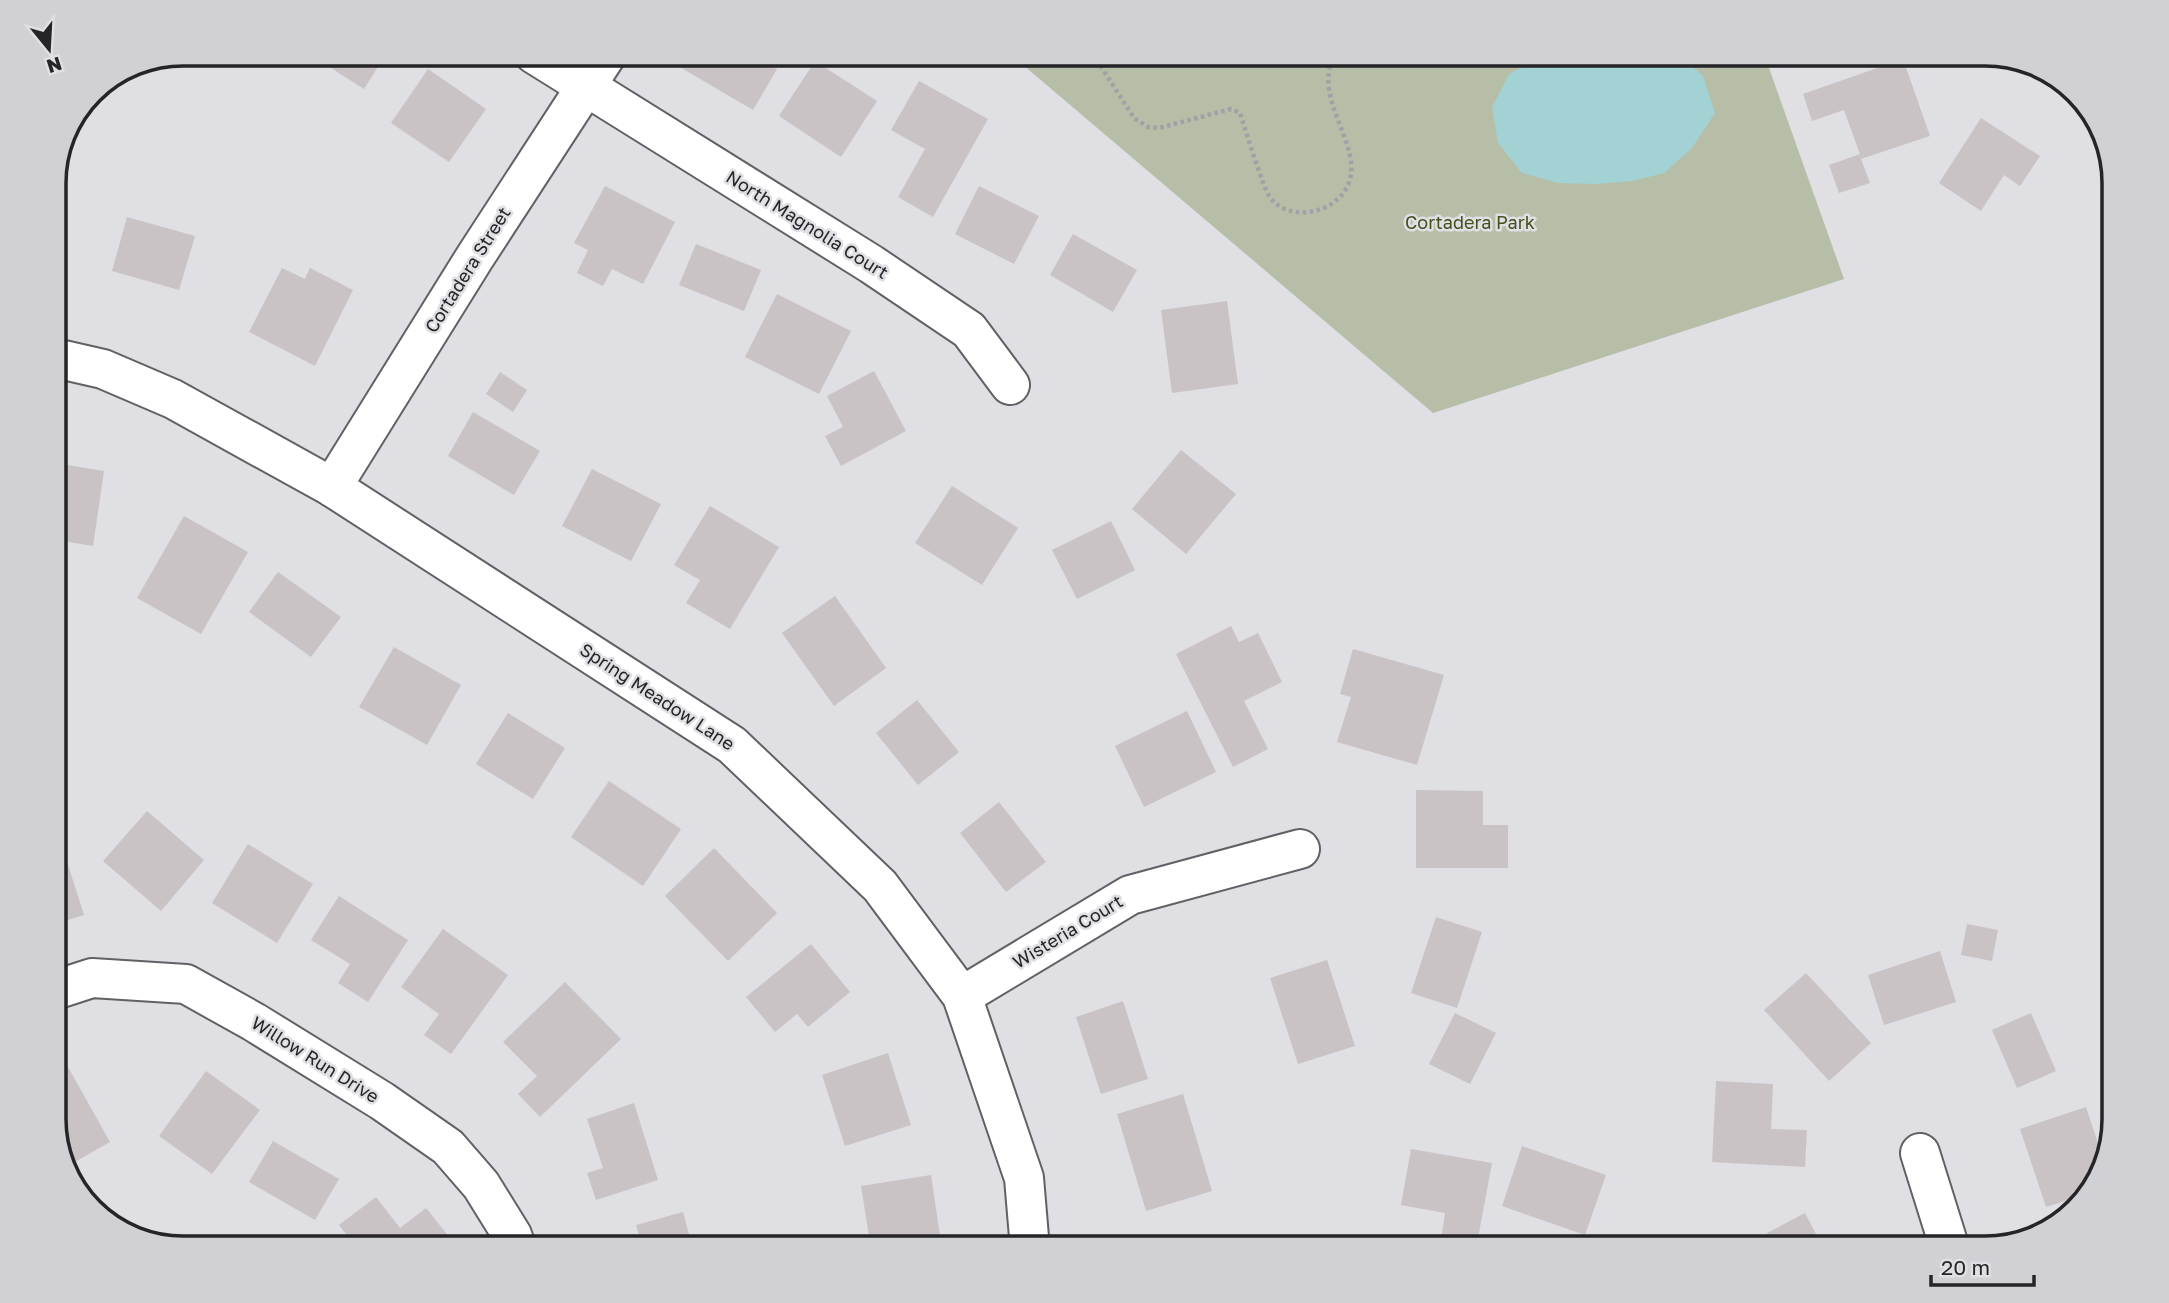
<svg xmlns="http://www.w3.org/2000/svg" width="2169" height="1303" viewBox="0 0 2169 1303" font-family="'Golos Text',sans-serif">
<rect width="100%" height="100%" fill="#dfdfe4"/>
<path fill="#b6bea8" d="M1010,54H1764L1844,279L1433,413Z"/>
<path fill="#a2d2d4" d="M1547,54H1593L1598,61L1610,54H1676L1681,56L1703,76L1715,113L1692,148L1664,173L1633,181L1596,184L1558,183L1522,173L1498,143L1492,107L1509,74Z"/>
<g fill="#c9c3c5">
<path d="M309,54H386L364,89Z"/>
<path d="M678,54H752L777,69L753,110L673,63Z"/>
<path d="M1903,59L1930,136L1861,159L1870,183L1839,193L1829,165L1860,154L1844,110L1812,121L1803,94Z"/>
<path d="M815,61L877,101L841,157L779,116Z"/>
<path d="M428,69L486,109L449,162L391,123Z"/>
<path d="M919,81L988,119L933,217L898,197L925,149L891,130Z"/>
<path d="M1981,118L2040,156L2020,186L2004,175L1981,211L1939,183Z"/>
<path d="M605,186L675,222L643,284L612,269L603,286L577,273L588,250L574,243Z"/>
<path d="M979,186L1039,216L1014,264L955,234Z"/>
<path d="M127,217L195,236L179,290L112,271Z"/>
<path d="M1073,234L1137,270L1113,312L1050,275Z"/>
<path d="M696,244L761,270L744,311L679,285Z"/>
<path d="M282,268L305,279L310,268L353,290L315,366L249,332Z"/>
<path d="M777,294L851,331L819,394L745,357Z"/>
<path d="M1227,301L1238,384L1172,393L1161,310Z"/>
<path d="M874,371L906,431L841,466L825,436L843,427L827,396Z"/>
<path d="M500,372L527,390L513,412L486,394Z"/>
<path d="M473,412L540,451L514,495L448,456Z"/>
<path d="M1181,450L1236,494L1186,554L1132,509Z"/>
<path d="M55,463L104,471L93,546L57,540L59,523H55Z"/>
<path d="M592,469L661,504L631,561L562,526Z"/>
<path d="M952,486L1018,528L982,585L915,543Z"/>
<path d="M710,506L779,547L730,629L686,603L700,580L674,565Z"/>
<path d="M184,516L248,552L201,634L137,598Z"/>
<path d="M1111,521L1135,570L1077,599L1052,550Z"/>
<path d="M278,572L341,617L311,657L249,612Z"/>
<path d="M835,596L886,668L834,706L782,633Z"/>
<path d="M1231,626L1239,642L1258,633L1282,682L1244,701L1268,749L1233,767L1176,654Z"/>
<path d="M394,647L461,685L427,745L359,707Z"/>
<path d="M1353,649L1444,675L1417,765L1337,742L1351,697L1340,694Z"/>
<path d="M917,700L959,752L918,785L876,733Z"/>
<path d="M1187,711L1216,772L1144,807L1115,746Z"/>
<path d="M508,713L565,748L533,799L476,764Z"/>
<path d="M609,781L681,829L643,886L571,837Z"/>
<path d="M1416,790L1483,791V825H1508V868H1416Z"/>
<path d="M999,802L1046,862L1006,892L960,833Z"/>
<path d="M147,811L204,860L161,911L103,861Z"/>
<path d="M55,824L84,915L55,924Z"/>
<path d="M248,844L313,884L277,943L212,903Z"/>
<path d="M714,848L777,913L728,961L665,896Z"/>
<path d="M339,896L408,940L368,1002L338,983L350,964L311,940Z"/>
<path d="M1436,917L1482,932L1457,1008L1411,993Z"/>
<path d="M1967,924L1998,930L1992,961L1961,955Z"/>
<path d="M443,929L508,975L451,1054L424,1035L439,1014L401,987Z"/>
<path d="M811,944L850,992L808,1027L797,1014L775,1032L746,997Z"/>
<path d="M1940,951L1956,1002L1884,1025L1868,975Z"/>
<path d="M1327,960L1355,1046L1298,1064L1270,978Z"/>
<path d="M1806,973L1871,1043L1829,1081L1764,1010Z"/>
<path d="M565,982L621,1039L540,1117L518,1094L537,1076L503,1042Z"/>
<path d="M1123,1001L1148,1079L1101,1094L1076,1017Z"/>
<path d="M1455,1013L1496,1033L1470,1084L1429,1064Z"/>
<path d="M2031,1013L2056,1071L2017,1088L1992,1030Z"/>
<path d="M888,1053L911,1125L845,1146L822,1075Z"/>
<path d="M68,1067L110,1142L66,1167L55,1128V1075Z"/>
<path d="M206,1071L260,1110L212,1174L159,1136Z"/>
<path d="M1716,1081L1773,1084L1771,1129L1807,1130L1805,1167L1712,1162Z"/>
<path d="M1183,1094L1212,1191L1146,1211L1117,1114Z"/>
<path d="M634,1103L658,1180L596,1200L587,1173L603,1168L587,1119Z"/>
<path d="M2086,1107L2104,1161L2097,1184L2088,1194L2046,1207L2020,1129Z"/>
<path d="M273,1141L339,1179L315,1220L249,1182Z"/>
<path d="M1522,1146L1606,1175L1585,1235L1502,1206Z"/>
<path d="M1411,1149L1492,1163L1476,1249L1440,1246L1445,1213L1401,1205Z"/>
<path d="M931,1175L942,1249H871L861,1186Z"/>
<path d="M376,1197L400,1228L426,1208L450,1238L436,1249H357L339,1225Z"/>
<path d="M683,1212L693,1249H643L636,1225Z"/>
<path d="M1805,1213L1824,1249H1776L1767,1233Z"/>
<path d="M1304,1239L1378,1241V1249H1304Z"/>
</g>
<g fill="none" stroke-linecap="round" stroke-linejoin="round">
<g stroke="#616165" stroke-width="42">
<g id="minor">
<path d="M534,54L871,264L969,330L1010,385"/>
<path d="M55,358L103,369L173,399L332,487L732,745L880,886L962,996L1024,1178L1030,1249"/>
<path d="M332,487L475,257L607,54"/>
<path d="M55,990L92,978L186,984L254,1022L382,1101L448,1147L481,1185L512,1235L517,1249"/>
<path d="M962,996L1130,895L1300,849"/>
<path d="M1920,1153L1950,1249"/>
</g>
</g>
<path stroke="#a1a1a5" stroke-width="4.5" stroke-dasharray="3.5 3.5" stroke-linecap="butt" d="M1093,54L1134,118L1148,127L1159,128L1231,109L1240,113C1248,138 1256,165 1266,190C1280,225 1340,217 1350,179C1360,141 1311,96 1335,54"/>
<use href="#minor" stroke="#fff" stroke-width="38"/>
</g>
<g text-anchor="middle" stroke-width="5" stroke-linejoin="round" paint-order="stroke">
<g font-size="18" fill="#42521d" stroke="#dfdfe4">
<text x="1470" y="229">Cortadera Park</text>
</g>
<g font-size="18" fill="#252527" stroke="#dfdfe4">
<text transform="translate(807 225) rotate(32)" y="6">North Magnolia Court</text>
<text transform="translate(468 270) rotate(-58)" y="6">Cortadera Street</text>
<text transform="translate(657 697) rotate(33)" y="6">Spring Meadow Lane</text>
<text transform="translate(1068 932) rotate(-31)" y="6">Wisteria Court</text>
<text transform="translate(315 1060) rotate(32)" y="6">Willow Run Drive</text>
</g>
</g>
<path d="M0 0H2169V1303H0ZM183 66H1985A117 117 0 0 1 2102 183V1119A117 117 0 0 1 1985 1236H183A117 117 0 0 1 66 1119V183A117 117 0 0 1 183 66Z" fill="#d0d0d5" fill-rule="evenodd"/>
<path fill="none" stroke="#252527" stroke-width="3.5" d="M183 66H1985A117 117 0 0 1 2102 183V1119A117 117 0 0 1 1985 1236H183A117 117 0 0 1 66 1119V183A117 117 0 0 1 183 66Z"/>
<g transform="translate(49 49) rotate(162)" stroke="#dfdfe4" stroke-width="5" paint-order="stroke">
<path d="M0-5L12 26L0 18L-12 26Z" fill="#252527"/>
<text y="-10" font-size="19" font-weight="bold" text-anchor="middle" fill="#252527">N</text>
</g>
<path d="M1931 1275v10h103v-10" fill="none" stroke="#252527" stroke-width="3.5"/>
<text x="1941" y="1275" font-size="21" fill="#252527" stroke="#dfdfe4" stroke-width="5" paint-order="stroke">20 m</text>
</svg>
